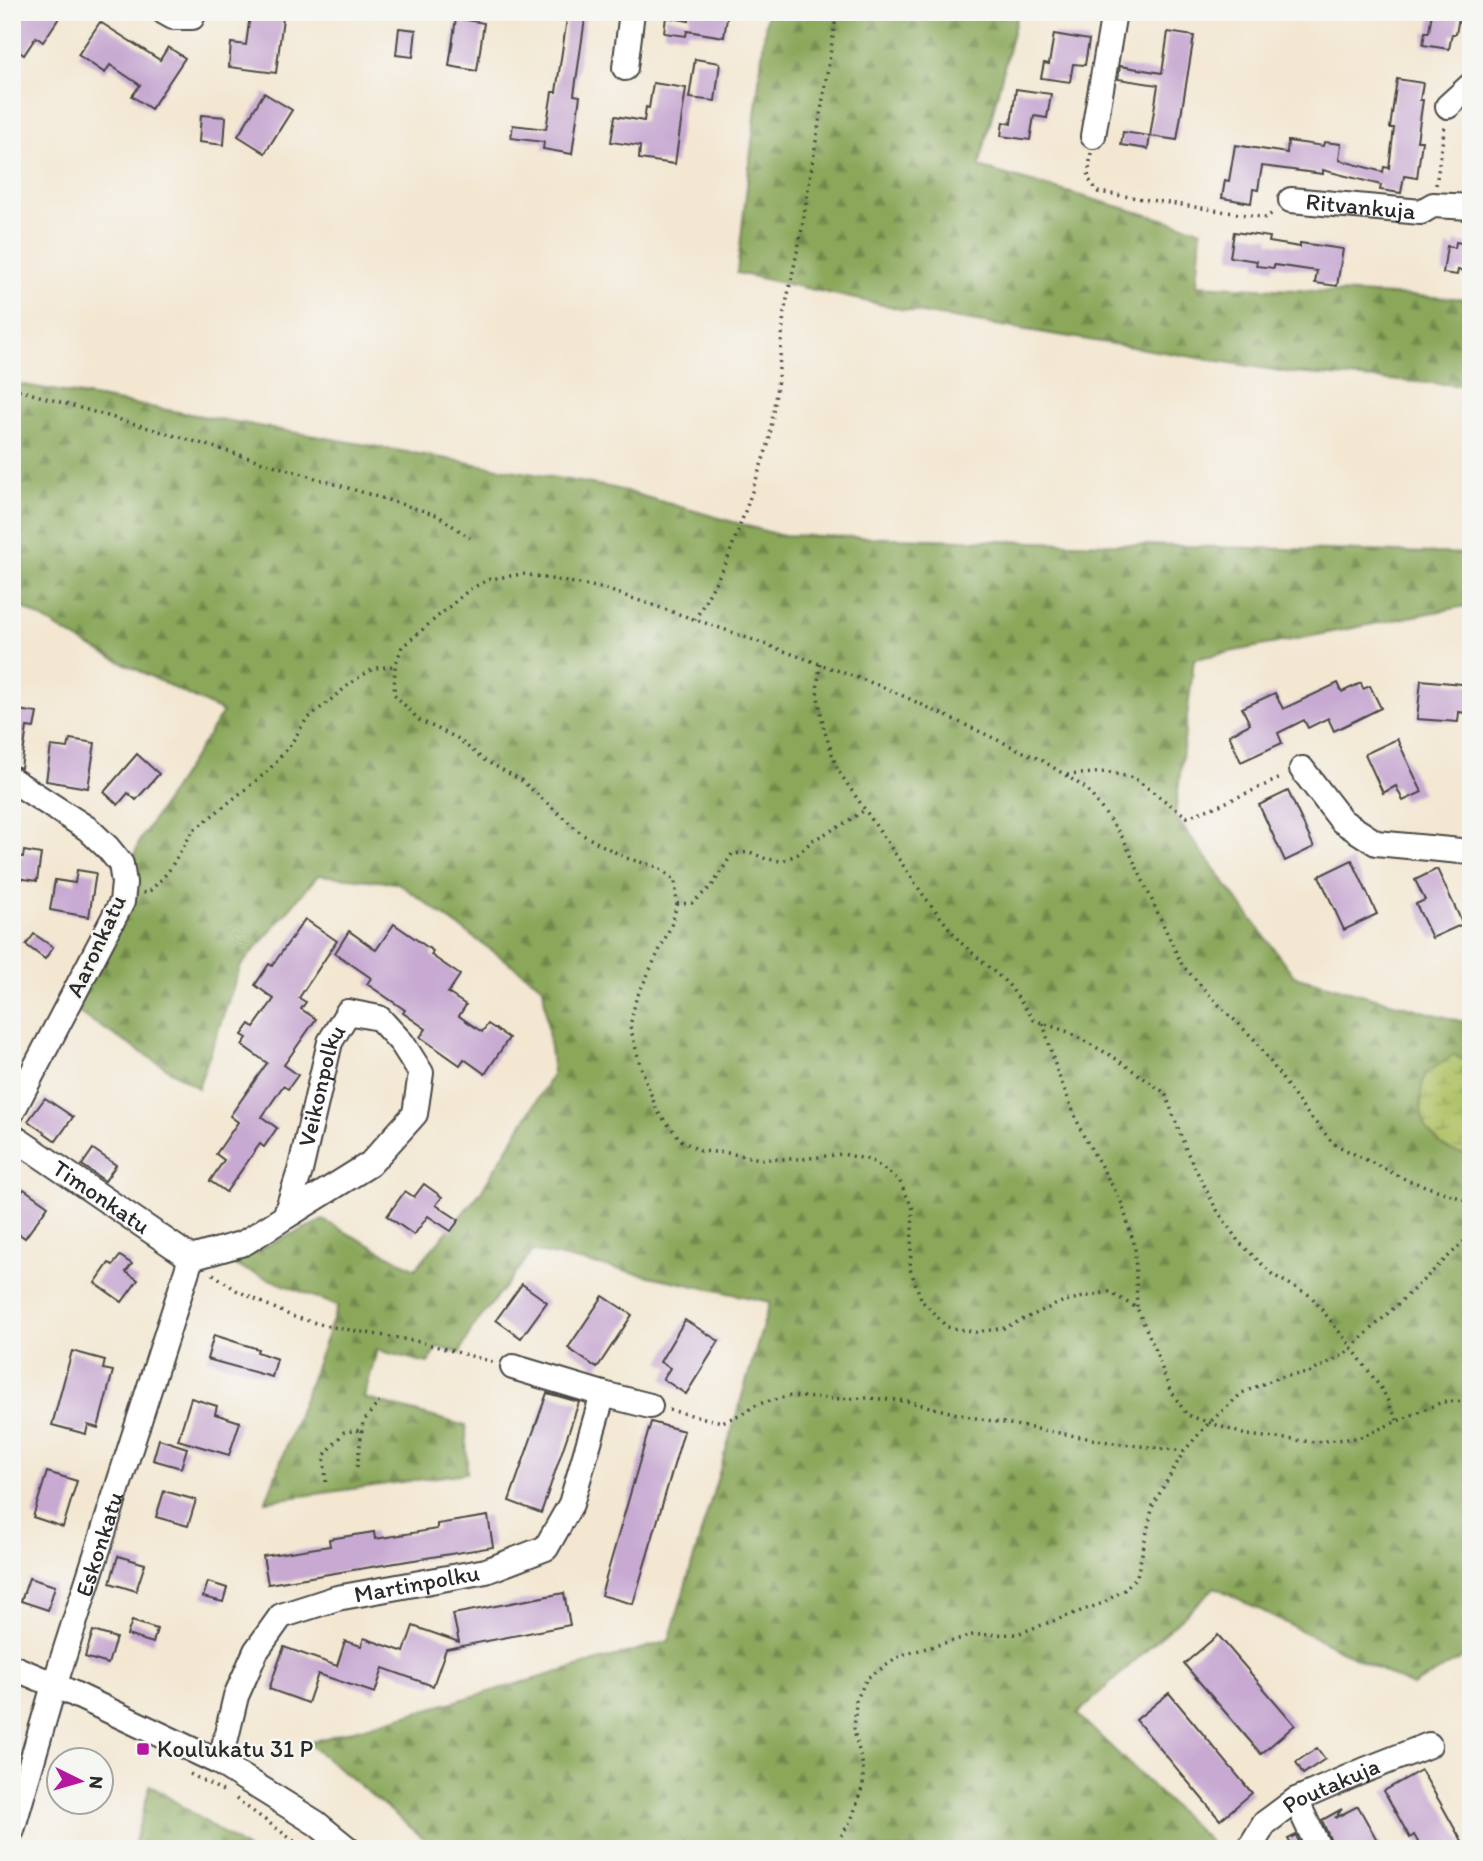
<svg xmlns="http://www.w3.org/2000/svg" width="1483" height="1861" viewBox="0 0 1483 1861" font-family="Itim,sans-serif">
<defs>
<pattern id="forest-firs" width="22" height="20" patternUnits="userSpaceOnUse" patternTransform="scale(1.75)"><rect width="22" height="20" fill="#8aa75a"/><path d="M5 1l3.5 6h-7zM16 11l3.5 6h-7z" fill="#71884b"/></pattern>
<pattern id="wetland-marsh" width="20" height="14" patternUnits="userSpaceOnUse" patternTransform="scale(1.75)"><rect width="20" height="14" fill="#aec164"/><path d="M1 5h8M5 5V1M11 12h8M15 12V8" fill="none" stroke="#8e9d53"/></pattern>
</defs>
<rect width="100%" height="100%" fill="#f6f6f2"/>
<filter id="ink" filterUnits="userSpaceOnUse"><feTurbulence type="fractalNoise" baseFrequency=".0143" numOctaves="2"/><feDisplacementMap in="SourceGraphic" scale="14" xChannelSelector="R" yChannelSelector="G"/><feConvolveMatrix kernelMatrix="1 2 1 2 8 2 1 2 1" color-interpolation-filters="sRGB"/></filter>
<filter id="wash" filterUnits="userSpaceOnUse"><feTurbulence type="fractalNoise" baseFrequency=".00686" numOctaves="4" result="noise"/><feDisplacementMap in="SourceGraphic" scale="28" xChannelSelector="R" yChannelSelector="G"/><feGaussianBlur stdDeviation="1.57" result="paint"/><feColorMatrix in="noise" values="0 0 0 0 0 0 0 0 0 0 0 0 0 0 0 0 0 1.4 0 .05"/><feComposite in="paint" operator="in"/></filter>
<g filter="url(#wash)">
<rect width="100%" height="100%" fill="#f3e7d2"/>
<g fill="url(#forest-firs)" stroke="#5a6942" stroke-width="2">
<path d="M767,12H1018L979,167L1201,230L1197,285L1471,299V386L1292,373L910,311L737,273Z"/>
<path d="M12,383L614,488L779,535L1471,554V605L1194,659L1175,816L1294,976L1471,1024V1653L1412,1686L1215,1587L1077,1714L1210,1842L1206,1849H437L308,1743L669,1641L770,1302L533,1251L471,1330L460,1353L437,1347L428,1363L377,1350L364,1398L466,1426L467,1473L266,1501L338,1306L228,1263L323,1220L415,1269L480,1193L553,1074L543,987L398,883L318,875L240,967L198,1088L76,1011L140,840L223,712L89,646L12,601Z"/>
<path d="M150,1785L247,1849H133Z"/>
</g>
<path fill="url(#wetland-marsh)" stroke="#6c7648" stroke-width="2" d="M1454,1055L1471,1065V1151C1460,1155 1449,1151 1441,1144C1437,1140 1432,1136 1429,1132C1418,1117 1420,1090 1425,1074Z"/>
<g id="blocks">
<g fill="#c7a9d1">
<path d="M17,12H63L43,42L36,37L24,55L12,47V20Z"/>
<path d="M568,12H586L574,95L580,96L572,154L543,149L544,142L511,138L513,125L546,129L552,92H556Z"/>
<path d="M690,12H728L724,37L687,31L686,36L664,33L666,17L689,21Z"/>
<path d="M1432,12H1460L1456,34H1452L1449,49L1423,45L1425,32H1429Z"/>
<path d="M250,15L283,18L276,73L229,67L231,43L246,45Z"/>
<path d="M456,18L484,23L477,71L449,66Z"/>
<path d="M100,22L160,60L168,47L185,58L151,109L132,96L140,85L110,65L105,73L78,55Z"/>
<path d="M399,28L416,30L413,57L396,55Z"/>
<path d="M1168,32L1194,36L1177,140L1150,136L1158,85L1118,79L1120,66L1162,73Z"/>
<path d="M1054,34L1089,40L1085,65L1073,64L1070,82L1041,78L1044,63L1049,64Z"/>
<path d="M695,59L720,63L715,101L689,98Z"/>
<path d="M1397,79L1423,83L1420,100H1423L1417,141H1422L1417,178L1404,176L1401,193L1380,190L1381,185L1323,170V174L1262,166L1258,190L1253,189L1251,203L1222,198L1225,180L1229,181L1235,145L1287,153L1288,141L1323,146L1324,142L1341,144L1339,160L1383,172L1384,167L1389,168L1394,128H1390Z"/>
<path d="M653,83L686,88L675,164L639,159L640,146L611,142L615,116L644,121L646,107L649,108Z"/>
<path d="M1016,89L1051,94L1047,118L1034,116L1030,140L1001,136L1003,122L1011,124Z"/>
<path d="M264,93L292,110L265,153L238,136Z"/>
<path d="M201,115L226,117L224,145L199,142Z"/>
<path d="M1123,132L1150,136L1148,149L1121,145Z"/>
<path d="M1234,232L1270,237L1269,242L1300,247V243L1343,249L1337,286L1315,283L1317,271L1274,265V268L1256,266L1257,261L1230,257Z"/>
<path d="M1456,242L1471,245V272L1458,270L1457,275L1443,273L1447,246L1455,248Z"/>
<path d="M1421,680L1471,685V714L1459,712L1458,722L1417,719Z"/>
<path d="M1338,683L1342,692L1361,683L1363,689L1370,686L1381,708L1334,731L1328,718L1308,728L1304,720L1278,733L1282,743L1241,762L1229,735L1250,724L1242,708L1275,693L1283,709Z"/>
<path d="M12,709L37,713L34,728L27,727L21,768L12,765Z"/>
<path d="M70,739L95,743L88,788L46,781L51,746L68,748Z"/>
<path d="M1397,739L1422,792L1403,801L1396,786L1383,793L1365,754Z"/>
<path d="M137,754L159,774L136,800L128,793L118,805L104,792Z"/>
<path d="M1288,791L1314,847L1285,861L1259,805Z"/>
<path d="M24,851L41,854L37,881L12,877V855L23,857Z"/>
<path d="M1352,860L1377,914L1344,930L1319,876Z"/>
<path d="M1437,869L1463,924L1432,938L1416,904L1425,900L1415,880Z"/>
<path d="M77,870L96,873L89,917L50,910L55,880L75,883Z"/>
<path d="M305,919L337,941L299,998L306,1002L301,1009L316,1019L284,1065L298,1075L288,1089L283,1086L262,1117L277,1128L264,1147L260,1144L226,1192L210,1181L224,1160L216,1154L238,1122L230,1116L267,1063L242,1045L247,1038L242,1035L250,1024L254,1027L274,999L255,985L269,964L272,966Z"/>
<path d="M394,924L433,951L431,955L460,975L448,993L466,1005L459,1016L482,1032L488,1024L509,1038L485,1074L464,1059L460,1065L420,1037L426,1029L403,1013L405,1010L367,984L371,978L335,953L349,931L376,950Z"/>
<path d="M34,934L53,947L45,959L26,945Z"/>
<path d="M45,1098L73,1117L56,1141L28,1121Z"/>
<path d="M93,1149L116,1165L105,1181L82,1165Z"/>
<path d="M424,1184L442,1197L436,1205L459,1220L451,1231L428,1216L414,1235L387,1216L405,1191L414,1197Z"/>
<path d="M24,1189L48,1206L25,1238L12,1229V1206Z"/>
<path d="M120,1256L132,1264L126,1272L138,1280L122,1302L95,1283L109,1263L113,1265Z"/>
<path d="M522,1284L547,1302L521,1338L496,1320Z"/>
<path d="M603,1296L632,1315L597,1368L568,1348Z"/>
<path d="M685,1320L719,1341L686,1394L663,1379L670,1368L660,1362Z"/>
<path d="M214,1335L258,1349L257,1352L277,1359L272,1377L207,1359Z"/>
<path d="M72,1351L105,1360L103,1369L113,1371L98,1428L88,1425L86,1434L52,1425Z"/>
<path d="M547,1393L579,1402L541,1513L509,1501Z"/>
<path d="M191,1398L217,1406L215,1414L240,1422L229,1455L178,1440Z"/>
<path d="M651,1422L684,1431L633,1604L601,1595Z"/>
<path d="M159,1439L187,1448L181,1468L153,1460Z"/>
<path d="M47,1472L77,1481L63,1527L33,1517Z"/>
<path d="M164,1491L196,1500L188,1526L156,1517Z"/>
<path d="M488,1516L493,1547L268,1584L263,1556L330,1546L329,1539L374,1532L375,1539L437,1529V1524Z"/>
<path d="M118,1556L145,1564L136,1591L110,1583Z"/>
<path d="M29,1578L55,1586L48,1610L21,1601Z"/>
<path d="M208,1582L227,1588L223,1602L203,1597Z"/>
<path d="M564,1593L570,1625L446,1649L433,1686L383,1668L375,1693L318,1674L308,1703L269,1689L284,1647L337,1666L345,1641L361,1646L364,1638L404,1652L413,1626L459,1642L453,1614Z"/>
<path d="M132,1621L157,1629L153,1643L127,1635Z"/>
<path d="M93,1631L116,1638L108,1664L85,1657Z"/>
<path d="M1218,1635L1295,1725L1261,1754L1184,1664Z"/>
<path d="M1169,1693L1252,1793L1220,1820L1136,1720Z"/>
<path d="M1317,1748L1325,1759L1303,1774L1296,1762Z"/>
<path d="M1421,1770L1441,1804L1466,1849H1422L1414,1835L1410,1838L1384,1791Z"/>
<path d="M1358,1806L1382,1849H1334L1322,1820L1342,1809L1335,1818Z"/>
<path d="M1296,1835L1302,1849H1293L1288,1839Z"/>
</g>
</g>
</g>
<g filter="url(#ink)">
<use href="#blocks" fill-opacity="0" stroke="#494744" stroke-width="2"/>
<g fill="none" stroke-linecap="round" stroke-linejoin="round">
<g stroke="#494744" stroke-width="28">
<g id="minor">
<path d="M164,12L173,17H192L194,12"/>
<path d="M625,68L632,12"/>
<path d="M1448,106L1471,85"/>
<path d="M1093,136L1114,12"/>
<path id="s1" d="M1291,200L1421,212L1433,205L1471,207"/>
<path d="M1302,769L1342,821L1376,843L1471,852"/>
<path d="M12,780L88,829L108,848L121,864L124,883L122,902L12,1112"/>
<path id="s2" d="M12,1136L191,1258"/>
<path id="s3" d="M191,1258L244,1243L285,1217L300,1171L330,1042L348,1012L379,1018L402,1043L421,1073L415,1114L370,1164L285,1217"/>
<path d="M513,1367L603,1394L650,1406"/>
<path d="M12,1667L55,1685L220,1763L316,1823L348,1849"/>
<path id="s4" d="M220,1763L236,1696L256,1651L281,1616L337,1598L486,1571L546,1548L571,1504L603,1394"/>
<path d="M1296,1800L1319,1849"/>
<path id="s5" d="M12,1830L50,1699L191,1258"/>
<path id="s6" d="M1249,1849L1265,1823L1296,1800L1365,1770L1429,1745"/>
</g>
</g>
<g stroke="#494744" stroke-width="3.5" stroke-dasharray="2 5" stroke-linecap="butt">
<path d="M1091,153L1088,178L1098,192L1266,218L1275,211"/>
<path d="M1436,185L1445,124"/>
<path d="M12,388L210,446L437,515L470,538"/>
<path d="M695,620L726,563L746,509L769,442L778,379L784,313L801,234L837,12"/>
<path d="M820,664L817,691L824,729L837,769L924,896L960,942L1008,984L1034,1020L1066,1031L1112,1056L1165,1093L1187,1152L1215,1207L1238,1241L1273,1275L1311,1296L1352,1348L1383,1391L1397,1420"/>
<path d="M1067,775L1106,772L1134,778L1187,817L1220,805L1283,777"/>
<path d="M143,893L151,890L168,872L193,831L267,772L289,747L306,720L356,679L375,668L395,666"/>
<path d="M677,904L692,903L712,886L732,854L750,852L766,859L782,861L798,854L813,840L840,826L865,810"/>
<path d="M1043,1023L1057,1071L1082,1133L1121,1201L1135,1247L1137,1307"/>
<path d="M1471,1202L1405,1179L1334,1144L1302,1107L1256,1041L1219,1005L1182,965L1123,838L1087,789L1043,761L886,688L723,629L602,588L523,574L490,579L470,589L402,647L395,666L394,694L419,720L457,738L484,760L521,780L583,835L626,858L658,867L675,880L677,904L671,926L636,999L630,1026L640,1064L657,1111L681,1140L700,1151L728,1153L761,1159H803L842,1154L871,1160L899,1180L913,1209L910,1269L922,1301L947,1327L976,1332L1004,1328L1064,1301L1109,1292L1137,1308L1155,1349L1169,1388L1187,1415L1246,1435L1315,1442L1358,1438L1442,1402L1471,1401"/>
<path d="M213,1274L236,1290L291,1316L327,1326L420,1342L493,1362"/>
<path d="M669,1410L722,1422L742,1414L758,1404L790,1396L829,1399L868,1398L907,1401L965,1416L1114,1443L1184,1451"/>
<path d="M357,1467L363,1422L379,1402"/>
<path d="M326,1482L324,1456L344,1432L362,1430"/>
<path d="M190,1774L223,1791"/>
<path d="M236,1799L305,1849"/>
<path d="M837,1849L840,1838L852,1818L863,1785V1766L854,1731L856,1701L867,1678L902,1655L973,1635L1017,1634L1103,1603L1124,1590L1137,1576L1153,1505L1184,1451L1209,1423L1242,1393L1279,1377L1309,1373L1345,1354L1471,1235"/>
</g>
<use href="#minor" stroke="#fff" stroke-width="24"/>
</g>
</g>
<rect fill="#b5179e" stroke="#f6f6f2" stroke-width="2.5" x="136" y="1742" width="14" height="14" rx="3.5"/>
<g text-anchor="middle" stroke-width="5" stroke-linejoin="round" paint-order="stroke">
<g font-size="24" fill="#2b2b2b" stroke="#f6f6f2">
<text dy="8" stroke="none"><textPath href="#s1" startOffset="70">Ritvankuja</textPath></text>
<text transform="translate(96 946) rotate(-65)" y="8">Aaronkatu</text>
<text dy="8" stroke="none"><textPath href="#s3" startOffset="240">Veikonpolku</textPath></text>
<text dy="8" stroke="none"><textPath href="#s2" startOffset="108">Timonkatu</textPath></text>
<text dy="8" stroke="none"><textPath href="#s5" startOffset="299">Eskonkatu</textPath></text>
<text dy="8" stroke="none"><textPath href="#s4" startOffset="301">Martinpolku</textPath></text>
<text dy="8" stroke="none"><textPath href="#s6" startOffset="107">Poutakuja</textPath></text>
</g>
<g font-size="24" fill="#2b2b2b" stroke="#f6f6f2" text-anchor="start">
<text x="157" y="1757">Koulukatu 31 P</text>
</g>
</g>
<rect width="1483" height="1861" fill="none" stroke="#f6f6f2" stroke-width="42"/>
<g transform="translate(80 1781) rotate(95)"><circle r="33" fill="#f6f6f2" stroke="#a5a5a2" stroke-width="2"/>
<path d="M0-5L12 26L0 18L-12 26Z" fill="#b5179e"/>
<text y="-10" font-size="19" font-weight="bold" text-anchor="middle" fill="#2b2b2b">N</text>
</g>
</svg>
